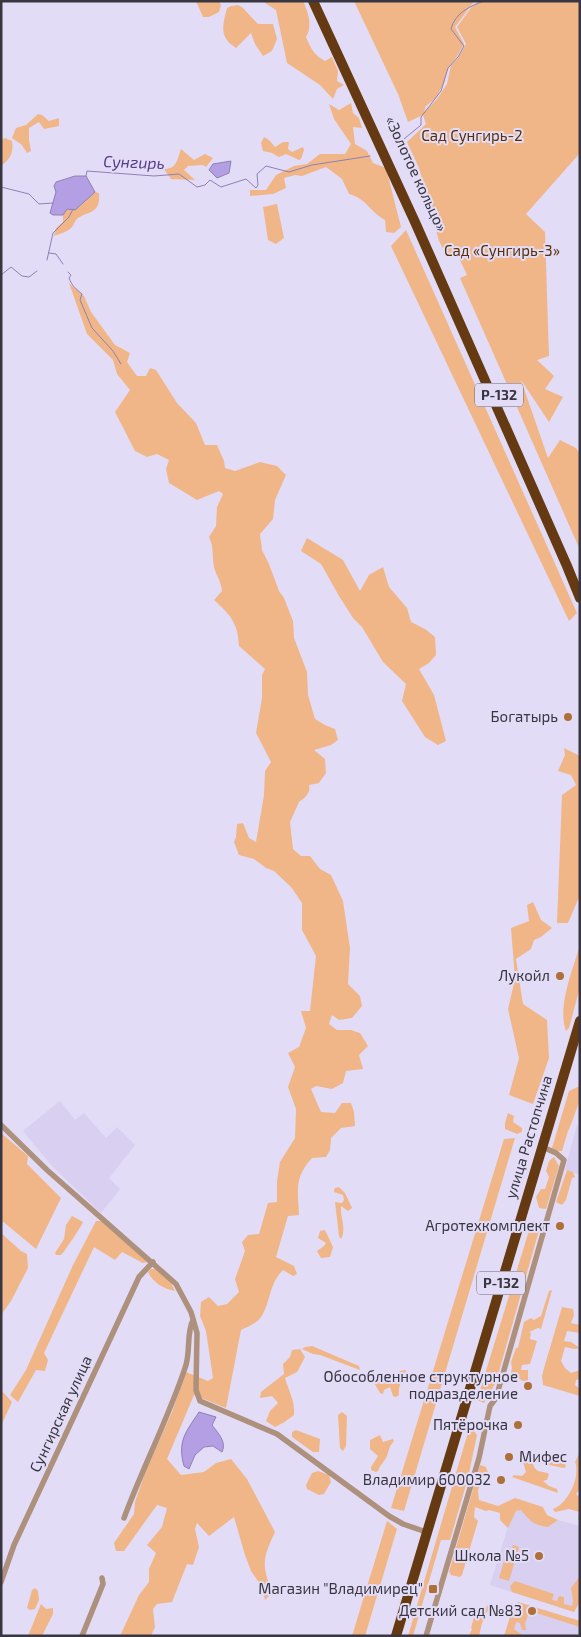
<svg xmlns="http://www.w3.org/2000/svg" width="581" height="1637" viewBox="0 0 581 1637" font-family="'Exo 2',sans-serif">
<rect width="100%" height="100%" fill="#e3dcf7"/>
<g fill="#d8cff1">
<path d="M60,1101L75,1120L84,1113L106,1138L117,1127L135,1145L109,1178L120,1189L101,1213L52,1166L23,1131Z"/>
<path d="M580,1124V1175L565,1170L577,1125Z"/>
<path d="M514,1508L580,1526V1593L574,1612L490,1585Z"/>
<path d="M518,1602L580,1621V1636H508Z"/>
</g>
<g fill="#f0b688">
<path d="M196,1H219L221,5L219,12L209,17H203Z"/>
<path d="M262,1H303C308,12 313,26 306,37C311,49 314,55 325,61L332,57L338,71L337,81L344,85L337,89L333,99L320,85L287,63L276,10Z"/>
<path d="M354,1H477L473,3L455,27L464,44L456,58L448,68L444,83L436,98L426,106L424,112L437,99L447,84L451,65L458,58L466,44L457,27L473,5L481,1H580V153L526,214L545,232L549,356L537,360L554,376L545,389L563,397L549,422L521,380L548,458L560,440L576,448L580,454V550L460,278L467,275L457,254L448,258L439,241L419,168L407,142L426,124L423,115L408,122L398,94Z"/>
<path d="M238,5L242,7L258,24H273L277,39L272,51L263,56L255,44L251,33L236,48C218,37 223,25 227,8L231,6Z"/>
<path d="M351,103L353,113L359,118L362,128L353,127L355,144L367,151L373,163L386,168L401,227L394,233L386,232L385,220C370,212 367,199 349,194L342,179L326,167L302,176L295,175L284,178L286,188L273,194L250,196V190H266L276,175L294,166L307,164L320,154H345L351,144L334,119L329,104L339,110Z"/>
<path d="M38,114L42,115L49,121L59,118V126L44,129L39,122L29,128V140L31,151L27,153L22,145L12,138L16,128L26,125Z"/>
<path d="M264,137L270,141L275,147L283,142H289L288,149L292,152L303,147L304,150L301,159L299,160L286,154L279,157L272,153L263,151L261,143Z"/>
<path d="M5,138L12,141C14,153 10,159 1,166V140Z"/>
<path d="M181,149L194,160L205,154L213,158L206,167L203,165L188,166L184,170L195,180L171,179L164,169C177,169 177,160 181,149Z"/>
<path d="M95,192L99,193C101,216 86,210 76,220C74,222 74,225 72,227C68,232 59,234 54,236L56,228L63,222V215L67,209L75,210Z"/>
<path d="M277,204L284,238L276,244L268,240L263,207Z"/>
<path d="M406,230L577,613L569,621L391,246Z"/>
<path d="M69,283L84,296L91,312L115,345L130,353L127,362L137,376H146L150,368L156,370L177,403L196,423L205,445H217L224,461L225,468L235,471L260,462L277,466L286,475L275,500L273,519L260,534L262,550L269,564L279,591L284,598L293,621L294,638L307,672L308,695L315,719L325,725L335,729L338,740L331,745L314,750L325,759L326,773L319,783L309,785C311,793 305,798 299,802L290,822L293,849L301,856H310L320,869L331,875L343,901L350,948L348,984L360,996L362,1006L352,1018L339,1020L332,1015L329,1024L337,1030H351L360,1033L368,1046L359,1055L363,1069L346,1071L343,1083L332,1089L316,1086L311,1089L321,1112L335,1113L342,1103H351L354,1112L355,1126L341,1128L331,1138L330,1150L326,1157L312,1158C294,1177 298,1191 299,1215L288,1216L276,1257L294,1266L297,1274L293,1276L283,1270C269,1283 271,1302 261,1317C257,1323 248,1327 241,1330L226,1408L194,1395L167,1459L181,1475L204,1472L216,1463L231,1459L247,1479L275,1532C262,1560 262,1564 272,1593L265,1600L262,1587L251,1571L245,1555L234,1517L209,1536L197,1523L195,1529L199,1547L193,1565L187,1564L172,1602L157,1604L153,1609L155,1627L151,1636H120L139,1595L149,1582V1569L156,1553L147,1545L162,1527L167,1508L157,1505L124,1551H116L114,1543L134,1514L135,1502L145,1473L172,1412L186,1372L208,1381L213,1378L206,1331L200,1316L201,1302L209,1297L218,1306L227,1304L239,1292L235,1279L245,1251L242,1242L248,1235L259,1234L268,1203L277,1202V1181L280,1162L295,1138L296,1109L288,1087L295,1067L288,1053L299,1047L306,1028L301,1011H310L316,956L302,930V903L291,887L274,871L266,868L254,859L239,855L234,842L236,837L237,824L243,823L249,838L256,842L264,795L265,771L271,762L256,733L262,698V675L265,669L239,646C238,624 231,615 214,600L222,591C221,581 216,575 214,567C212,556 214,547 209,537L216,526L217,507L223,494L219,491L197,500L169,483L166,469L169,460L157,454L147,457L135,451L115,412L130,390L117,374L113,360L87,334Z"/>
<path d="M307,538L343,560L360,591L369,575L383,567L389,587L407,608L411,622L425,629L435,637L436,655L429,663L419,669L434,695L446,741L438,745L425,737L402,701L406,684L383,662L362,627L353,618L339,596L321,564L301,551Z"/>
<path d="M564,748L580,756V895L568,923H557L562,795L576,785L571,775L558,771L565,755Z"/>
<path d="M533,902L541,920L552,928L541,937L534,940L531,949L516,959L523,1004L547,1020L549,1058L533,1104L509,1095L519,1058L508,1009L515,979L511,928L529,921L527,905Z"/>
<path d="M580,945V987L569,1028L566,1031C557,1007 573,969 580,945Z"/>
<path d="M580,1086C580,1090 580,1095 580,1099C579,1102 570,1129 568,1131L562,1151H555L552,1148L569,1091Z"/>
<path d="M508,1113L514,1116L513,1122L522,1128V1132L517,1134L505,1129V1123Z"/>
<path d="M1,1133L28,1156L27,1164L61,1198L36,1249L1,1220Z"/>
<path d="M515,1138L404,1511L391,1508L504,1139Z"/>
<path d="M554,1157L559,1166L546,1209L539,1208L536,1197L541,1189H545L549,1177L546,1171L549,1161Z"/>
<path d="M567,1170L573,1172L575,1177L572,1178L566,1200L562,1205L556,1202Z"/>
<path d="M339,1187L345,1193L352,1208L348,1211L341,1206C340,1217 347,1230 341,1239L339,1236L335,1202L342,1203L344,1200L343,1195L334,1192V1190L335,1188Z"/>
<path d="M72,1216L83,1222C81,1227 65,1251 61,1255H56L55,1253L64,1239L66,1225Z"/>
<path d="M96,1221H101L148,1262L143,1263L122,1252L115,1260L94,1247L44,1353L48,1360L45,1371L36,1370L18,1402L10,1395L26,1370L73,1265Z"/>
<path d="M535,1221L540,1227L496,1382L484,1403L477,1400L531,1224Z"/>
<path d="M325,1230L333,1247L330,1257L321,1258L317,1251L324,1246L326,1243L318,1238L320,1231Z"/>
<path d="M1,1233L21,1251L27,1254L28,1268L11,1301L1,1315Z"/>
<path d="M151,1269H156L171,1283L175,1291C164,1289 153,1283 148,1272Z"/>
<path d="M552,1290L541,1329L538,1328L529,1332L531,1333L530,1339L537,1341L530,1364L522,1365L521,1370H528V1381H523L511,1373L512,1368L511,1362L516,1348H518L524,1322L531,1318L534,1320L541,1316L549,1291Z"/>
<path d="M562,1307L573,1309L574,1315L571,1323L580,1325V1333L567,1331L564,1341L571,1342L580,1348L575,1349L565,1347L561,1361L565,1368L571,1373L580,1370V1379L576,1380L575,1385L580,1389V1396L543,1385L542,1376L544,1368Z"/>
<path d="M312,1346L359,1366L360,1370L320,1355L313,1354L302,1349L305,1347Z"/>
<path d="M300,1349L305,1357L297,1372L285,1378C289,1392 295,1400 294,1415L283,1423L275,1427L266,1421L270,1411L278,1403L272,1396L260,1398L261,1392L284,1374L283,1364L290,1357L292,1350Z"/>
<path d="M406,1370C405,1380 398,1382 399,1395L396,1397L393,1396L390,1387L384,1390L383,1394L380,1393L372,1379L374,1376L380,1373L386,1377L392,1376L393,1382L400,1371Z"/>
<path d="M1,1390L12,1402L1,1426Z"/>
<path d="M342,1412L347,1416L346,1446L343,1451L340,1448L338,1415Z"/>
<path d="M469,1429L474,1431L477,1435L468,1478L450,1540H441L413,1636H408Z"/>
<path d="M296,1430L320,1439L319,1452H313L292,1437V1432Z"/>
<path d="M380,1435L383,1442L393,1439L394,1441C388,1448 390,1448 387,1456C385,1461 380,1465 378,1471L376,1472L371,1470V1467L378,1456L370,1449V1440Z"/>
<path d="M580,1452V1489L576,1494L580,1498V1520H578L579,1512L569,1509L555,1512L553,1509C568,1504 581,1476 575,1462Z"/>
<path d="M527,1456L565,1464L566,1467L563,1468L537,1462L533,1463C535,1474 542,1470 549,1474L547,1480L543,1481L549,1486L557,1489L558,1493L512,1477L514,1475L522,1476L526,1472L523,1462Z"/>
<path d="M480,1465L486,1467L488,1473L482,1476L478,1491L479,1500L498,1506L515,1498L543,1507L547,1515L558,1520L548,1527C533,1525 530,1521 521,1510L516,1511L508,1528L500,1520V1513L489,1510L486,1511L475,1507L474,1517L478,1521L462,1575L460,1577L451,1575L449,1572Z"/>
<path d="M318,1471L329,1475L331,1482L324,1494L319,1495L307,1489L306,1485L312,1473Z"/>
<path d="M387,1521L397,1529L365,1636H352Z"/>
<path d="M513,1545L519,1547L509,1581L499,1578L504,1561L508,1562Z"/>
<path d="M580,1576V1602L574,1612L512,1592L510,1586L515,1581L554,1594L552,1600L557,1601L559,1596L564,1597V1604L572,1606L573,1601L571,1588Z"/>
<path d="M35,1588L38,1591L39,1600L35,1609L30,1610L27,1608L32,1590Z"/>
<path d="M518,1602L580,1621V1627L530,1611L525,1623L526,1630H522L520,1623L516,1622L514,1629L521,1634V1636H504L512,1610Z"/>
<path d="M41,1604L46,1609L53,1608V1614L42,1636H28Z"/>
<path d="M487,1605L489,1608L482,1623L479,1636H469L472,1629L471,1628L475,1613H478V1608L486,1610Z"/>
</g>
<g fill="#b49fe5" stroke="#8f80b4">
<path d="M231,161L229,173L217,178L209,170L213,164Z"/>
<path d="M75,176H86L95,192L75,210L67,209L63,215H53L50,213L56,192L54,186L56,182Z"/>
<path d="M199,1412L216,1417L212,1425C218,1433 227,1442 222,1452L213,1446L204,1447L195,1455L189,1469L184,1466C177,1441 186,1432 199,1412Z"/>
</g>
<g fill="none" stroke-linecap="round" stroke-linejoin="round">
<g stroke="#8f80b4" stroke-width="1">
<path d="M404,139L421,125V117L441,91L448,68L458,57L464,46L451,29C455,13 470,6 484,1"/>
<path d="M86,176L87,171L154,176L179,174L197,187L205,185L210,180L221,187L246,179L256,188L258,185L257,174L266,166L289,172L312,165L370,156"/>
<path d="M1,187L29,194L39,204L53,203"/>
<path d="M49,253L56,254L63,264"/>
<path d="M47,260L53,233L69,217L73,209"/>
<path d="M68,272L71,275L69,278C72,286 76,289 82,294L80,300L92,328L113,351L121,364"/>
<path d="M1,275L11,267L22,276L29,277L37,271"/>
</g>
<g stroke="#ad917c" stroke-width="5.5">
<path d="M1,1125L47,1170L176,1284L191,1312L197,1333L196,1390L200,1401L277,1434L389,1516L403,1524L426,1532"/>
<path d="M124,1518C143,1467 168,1419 185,1368C191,1353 186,1333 193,1320"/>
<path d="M1,1582L14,1545L139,1277L153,1262"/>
<path d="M82,1636L103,1584L102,1578"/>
<path d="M426,1636L479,1458L490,1406L496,1398L564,1160L556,1153L547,1149"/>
</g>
<g stroke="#653a12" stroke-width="10">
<path d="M313,1L415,222L567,566L580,598"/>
<path d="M396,1636L580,1021"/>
</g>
</g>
<g fill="#af6f38" stroke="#e3dcf7" stroke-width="2">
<circle cx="568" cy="717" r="5"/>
<circle cx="560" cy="976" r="5"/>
<circle cx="560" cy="1226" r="5"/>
<circle cx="528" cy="1386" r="5"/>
<circle cx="518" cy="1425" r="5"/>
<circle cx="509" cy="1457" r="5"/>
<circle cx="501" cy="1480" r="5"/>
<circle cx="539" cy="1556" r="5"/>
<rect x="428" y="1584" width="10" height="10" rx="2.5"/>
<circle cx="532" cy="1611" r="5"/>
</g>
<g text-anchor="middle" stroke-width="4" stroke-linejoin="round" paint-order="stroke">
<g fill="#e3dcf7" stroke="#6b6877" stroke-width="1">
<rect x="475" y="383.5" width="48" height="23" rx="4"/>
<rect x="477" y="1271.5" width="48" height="23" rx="4"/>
</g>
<g font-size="14" font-weight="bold" fill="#383640">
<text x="499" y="400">Р-132</text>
<text x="501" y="1288">Р-132</text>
</g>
<g font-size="15" fill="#582f06" stroke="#e3dcf7">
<text x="472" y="141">Сад Сунгирь-2</text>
<text x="502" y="256">Сад «Сунгирь-3»</text>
</g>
<g font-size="15" fill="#383640" stroke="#e3dcf7">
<text transform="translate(416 174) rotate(65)" y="5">«Золотое кольцо»</text>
<text transform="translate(529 1137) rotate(-73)" y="5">улица Растопчина</text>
<text transform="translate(61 1414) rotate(-65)" y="5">Сунгирская улица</text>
</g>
<g font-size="15" fill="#383640" stroke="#e3dcf7" text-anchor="end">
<text x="558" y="722">Богатырь</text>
<text x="550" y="981">Лукойл</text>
<text x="550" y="1231">Агротехкомплект</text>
<text x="518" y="1382">Обособленное структурное<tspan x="518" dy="17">подразделение</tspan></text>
<text x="508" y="1430">Пятёрочка</text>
<text x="519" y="1462" text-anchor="start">Мифес</text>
<text x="491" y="1485">Владимир 600032</text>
<text x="529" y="1561">Школа №5</text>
<text x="423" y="1594">Магазин "Владимирец"</text>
<text x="522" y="1616">Детский сад №83</text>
</g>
<g font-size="16" font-style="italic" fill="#583a8b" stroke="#e3dcf7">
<text transform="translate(134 162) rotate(2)" y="6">Сунгирь</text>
</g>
</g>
<rect width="581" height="1637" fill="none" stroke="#383640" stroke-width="5"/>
</svg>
